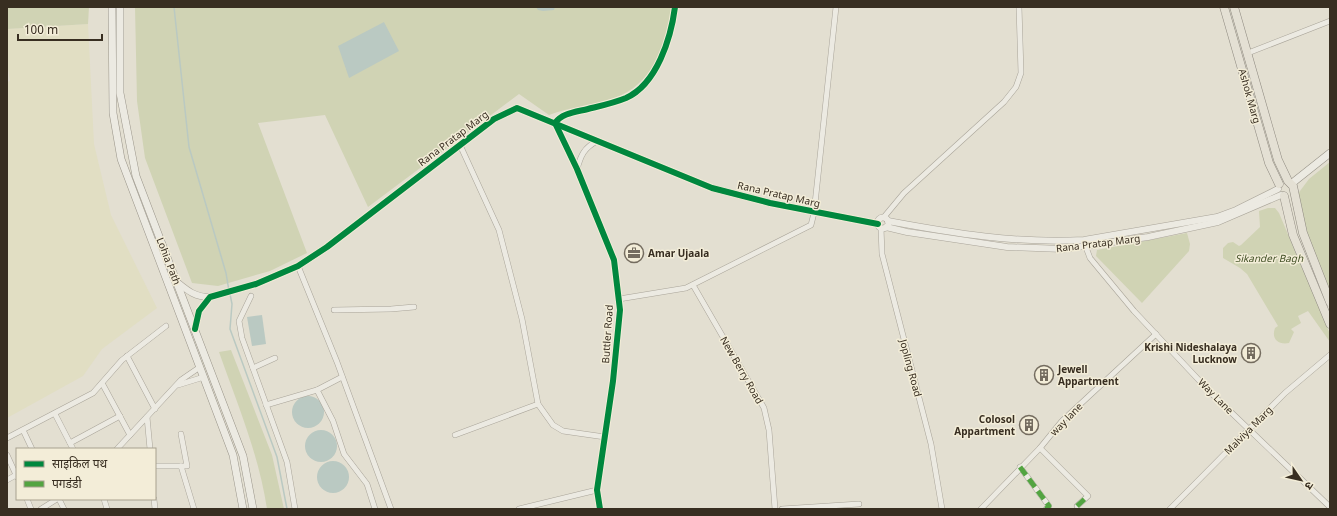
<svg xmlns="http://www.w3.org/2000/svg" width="1337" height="516" viewBox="0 0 1337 516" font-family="Georgia,'Noto Sans Devanagari',serif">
<rect width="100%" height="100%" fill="#e3dfd1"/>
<path fill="#e1dec3" d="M88,24L94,144L111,215L157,308L102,349L83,376L7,418V82L10,81L7,63V29Z"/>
<g fill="#d0d3b4">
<path d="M7,7H89L88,24L7,29Z"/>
<path d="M135,7H672C671,42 650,87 614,98C593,105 570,107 549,115L519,94L368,207L325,115L258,123L307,253L270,271L218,286L192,283L145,158L137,101Z"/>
<path d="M1330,162V292L1302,225L1297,195L1309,179Z"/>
<path d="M1268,208H1275L1279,213L1330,334V342L1308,311L1298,316L1301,323L1291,329L1294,332L1289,343C1278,345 1271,339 1275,328L1278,326L1247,274L1240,268L1223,258V248L1228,243L1233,242L1239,246L1241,245L1260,227L1259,211Z"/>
<path d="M1187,233L1190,244L1189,251L1142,303L1096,256L1097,250Z"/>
<path d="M231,350L272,455L284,509H267C259,455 237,403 219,352Z"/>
</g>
<g fill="#bac9c2">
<path d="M536,7H555L554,10L543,11L538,10Z"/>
<path d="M384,22L399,51L349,78L338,46Z"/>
<path d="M262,315L266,344L252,346L247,317Z"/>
<circle cx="308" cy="412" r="16"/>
<circle cx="321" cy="446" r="16"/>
<circle cx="333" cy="477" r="16"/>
</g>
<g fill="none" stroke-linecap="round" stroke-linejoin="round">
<g stroke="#bac9c2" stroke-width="1.5">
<path d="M174,7L189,147L226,273L229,291"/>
<path d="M230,294L232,304L230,329L277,457L287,509"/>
</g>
<g stroke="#a9a499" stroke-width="6">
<g id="minor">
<path d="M1248,53L1330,21"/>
<path d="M460,145L499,230L522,319L538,404L553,425L563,431L605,437"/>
<path d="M577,169C581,155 584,148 597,141"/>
<path d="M884,217L904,193L1004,102L1016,87L1021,73L1019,7"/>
<path d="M881,228L882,254L931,444L942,509"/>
<path d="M1084,242L1090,258L1134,311L1211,393L1330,507"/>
<path d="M298,266L337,362L391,509"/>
<path d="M693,285L764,408L769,430L775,509"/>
<path d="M251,296L239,321L242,338L287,462L295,509"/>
<path d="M619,299L686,288L811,225L814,213L836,7"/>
<path d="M334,310L391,309L414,307"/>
<path d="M127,356L155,409"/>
<path d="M253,368L275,358"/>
<path d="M342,377L317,390L333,421L344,454L367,484L375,509"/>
<path d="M102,383L130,435"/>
<path d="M178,385L204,377"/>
<path d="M266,405L317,390"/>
<path d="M55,414L73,449"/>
<path d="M147,417L150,449"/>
<path d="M23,430L32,449"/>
<path d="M455,435L538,404"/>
<path d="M7,438L93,393L122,360L166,326"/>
<path d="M70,443L120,416"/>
<path d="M1040,448L1088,496L1077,506"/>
<path d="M117,449L181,380L200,367"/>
<path d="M7,455L17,477"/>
<path d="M155,466H187L181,434"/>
<path d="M181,466L194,509"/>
<path d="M1020,467L1049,506L1046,509"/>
<path d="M7,480L16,475"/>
<path d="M27,499L31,509"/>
<path d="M59,499L64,509"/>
<path d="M104,499L107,509"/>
<path d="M154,499L155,509"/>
<path d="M41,509L57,499"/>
<path d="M519,509L597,490"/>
<path d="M600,509L597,490L613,381L620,310L614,260L577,169L555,123C562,113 576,112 588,109C600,106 614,103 626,98C657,84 671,38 675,7"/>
<path d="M782,509L859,504"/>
<path d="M981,509L1040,448L1062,421L1156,334"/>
<path d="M1170,509L1285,393L1330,355"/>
</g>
</g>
<g stroke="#a9a499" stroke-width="7">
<g id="tertiary">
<circle cx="883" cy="223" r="5.5"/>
<path d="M888,221C952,233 1018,244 1084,240L1217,217L1236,210L1278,189"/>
<path d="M886,227L907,232L1007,247L1063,249L1148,237L1218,222L1281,195"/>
<path d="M177,282C188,291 195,297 210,297"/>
<path d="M195,329L199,311L210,297L256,284L298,266L327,247L494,119L517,108L712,188L770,203L878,224"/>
</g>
</g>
<g stroke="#999489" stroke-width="8">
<g id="secondary">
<path d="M112,7L113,113L121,159L233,455L243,509"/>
<path d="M120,7V93L136,176L243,456L253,509"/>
<path d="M1291,184L1330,153"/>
</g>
</g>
<g stroke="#8f8a80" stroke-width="9">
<g id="primary">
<path d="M1224,7L1269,163L1279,184"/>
<path d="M1234,7L1278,160L1288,181L1293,186L1303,233L1330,302"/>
<path d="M1284,196L1293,235L1330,324"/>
</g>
</g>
<use href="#minor" stroke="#eceae2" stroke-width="5"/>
<use href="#tertiary" stroke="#eceae2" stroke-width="6"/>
<use href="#secondary" stroke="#eceae2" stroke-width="7"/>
<use href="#primary" stroke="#e4e0d4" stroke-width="8"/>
<g stroke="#53a441" stroke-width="5" stroke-dasharray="10 5" stroke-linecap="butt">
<path d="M1020,467L1049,506L1046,509"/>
<path d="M1077,506L1088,496"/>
</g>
<g stroke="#f3edd8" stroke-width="8">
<g id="cycleway">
<path d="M195,329L199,311L210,297L256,284L298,266L327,247L494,119L517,108L712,188L770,203L878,224"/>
<path d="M600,509L597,490L613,381L620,310L614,260L577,169L555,123C562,113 576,112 588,109C600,106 614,103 626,98C657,84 671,38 675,7"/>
</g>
</g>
<use href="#cycleway" stroke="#00873e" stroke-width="6"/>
</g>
<defs>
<g id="office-ring" transform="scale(1)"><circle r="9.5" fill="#f3edd8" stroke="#746c5f" stroke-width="1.5"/><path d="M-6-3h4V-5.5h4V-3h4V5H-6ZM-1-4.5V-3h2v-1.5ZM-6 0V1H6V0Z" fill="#746c5f"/></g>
<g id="building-ring" transform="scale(1)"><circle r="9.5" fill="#f3edd8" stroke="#746c5f" stroke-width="1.5"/><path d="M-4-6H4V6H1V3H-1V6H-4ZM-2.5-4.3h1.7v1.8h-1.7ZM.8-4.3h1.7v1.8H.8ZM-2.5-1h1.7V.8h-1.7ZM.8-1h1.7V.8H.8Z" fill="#746c5f"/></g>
</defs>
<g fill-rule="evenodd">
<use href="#office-ring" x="634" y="253"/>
<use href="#building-ring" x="1251" y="353"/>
<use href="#building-ring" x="1044" y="375"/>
<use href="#building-ring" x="1029" y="425"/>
</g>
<g text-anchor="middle" stroke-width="3" stroke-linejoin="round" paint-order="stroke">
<g font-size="10" fill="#382e21" stroke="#f3edd8">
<text transform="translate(1250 96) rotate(74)" y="4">Ashok Marg</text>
<text transform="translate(453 138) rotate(-37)" y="4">Rana Pratap Marg</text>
<text transform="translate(779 194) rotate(13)" y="4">Rana Pratap Marg</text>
<text transform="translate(1098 243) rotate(-7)" y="4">Rana Pratap Marg</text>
<text transform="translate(169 261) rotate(69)" y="4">Lohia Path</text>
<text transform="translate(607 334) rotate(-86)" y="4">Buttler Road</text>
<text transform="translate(911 368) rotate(75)" y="4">Jopling Road</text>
<text transform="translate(742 370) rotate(60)" y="4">New Berry Road</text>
<text transform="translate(1216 396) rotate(45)" y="4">Way Lane</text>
<text transform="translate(1066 419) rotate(-46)" y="4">way lane</text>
<text transform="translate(1248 430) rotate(-45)" y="4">Malviya Marg</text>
</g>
<g font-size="10" font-weight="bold" fill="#382e21" stroke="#f3edd8" text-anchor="start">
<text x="648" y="257">Amar Ujaala</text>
<text x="1237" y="351" text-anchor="end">Krishi Nideshalaya<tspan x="1237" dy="12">Lucknow</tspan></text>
<text x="1058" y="373">Jewell<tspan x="1058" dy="12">Appartment</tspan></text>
<text x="1015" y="423" text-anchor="end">Colosol<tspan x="1015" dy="12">Appartment</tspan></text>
</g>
<g font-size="10" font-style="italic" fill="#455329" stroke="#f3edd8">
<text x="1269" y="262">Sikander Bagh</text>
</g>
</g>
<rect width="1337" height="516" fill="none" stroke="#382e21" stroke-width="16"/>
<rect x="16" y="448" width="140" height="52" fill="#f3edd8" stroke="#a8a18f"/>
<rect x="24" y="461" width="20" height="6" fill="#00873e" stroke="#a8a18f"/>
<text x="52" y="468" font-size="12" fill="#382e21">साइकिल पथ</text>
<rect x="24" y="481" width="20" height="6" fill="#53a441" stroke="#a8a18f"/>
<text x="52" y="488" font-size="12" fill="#382e21">पगडंडी</text>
<g transform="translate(1301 480) rotate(124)" stroke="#f3edd8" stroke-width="3" paint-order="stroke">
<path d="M0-3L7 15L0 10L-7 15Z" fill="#382e21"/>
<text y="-6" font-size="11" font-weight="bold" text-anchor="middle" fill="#382e21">उ</text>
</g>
<path d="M18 34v6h84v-6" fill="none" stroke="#382e21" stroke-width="2"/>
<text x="24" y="34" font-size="12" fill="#382e21" stroke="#f3edd8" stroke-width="3" paint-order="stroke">100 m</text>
</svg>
